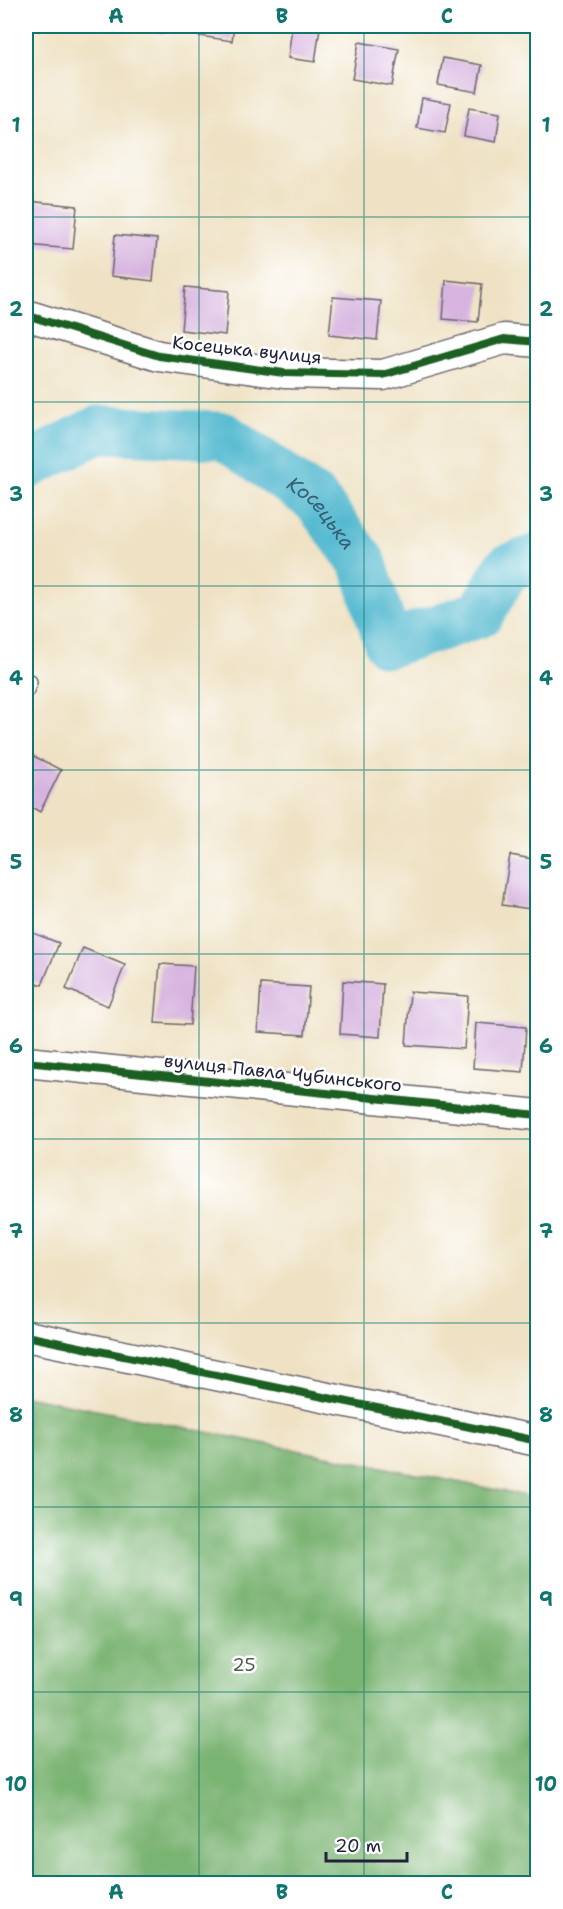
<svg xmlns="http://www.w3.org/2000/svg" width="563" height="1909" viewBox="0 0 563 1909" font-family="'Shantell Sans',sans-serif">
<rect width="100%" height="100%" fill="#fff"/>
<filter id="ink" filterUnits="userSpaceOnUse"><feTurbulence type="fractalNoise" baseFrequency=".0167" numOctaves="2"/><feDisplacementMap in="SourceGraphic" scale="12" xChannelSelector="R" yChannelSelector="G"/><feConvolveMatrix kernelMatrix="1 2 1 2 8 2 1 2 1" color-interpolation-filters="sRGB"/></filter>
<filter id="wash" filterUnits="userSpaceOnUse"><feTurbulence type="fractalNoise" baseFrequency=".008" numOctaves="4" result="noise"/><feDisplacementMap in="SourceGraphic" scale="24" xChannelSelector="R" yChannelSelector="G"/><feGaussianBlur stdDeviation="1.35" result="paint"/><feColorMatrix in="noise" values="0 0 0 0 0 0 0 0 0 0 0 0 0 0 0 0 0 1.4 0 .05"/><feComposite in="paint" operator="in"/></filter>
<g filter="url(#wash)">
<rect width="100%" height="100%" fill="#efe2c4"/>
<path fill="#7ab472" stroke="#4e6b56" stroke-width="1.5" d="M26,1396L537,1498V1883H26Z"/>
<g fill="none" stroke-linecap="round" stroke-linejoin="round">
<path stroke="#51b8cf" stroke-width="48" id="s1" d="M26,466L99,429L224,436L315,499L363,563L388,644L480,614L507,568L538,557"/>
</g>
<g id="blocks">
<g fill="#d7b4df">
<path d="M122,26H164L163,34L122,28Z"/>
<path d="M188,26H234L232,41L186,34Z"/>
<path d="M292,26L320,28L315,62L288,58Z"/>
<path d="M359,42L399,49L392,86L352,79Z"/>
<path d="M443,58L482,65L477,92L438,85Z"/>
<path d="M422,98L451,103L445,133L417,128Z"/>
<path d="M469,108L500,113L496,142L464,136Z"/>
<path d="M27,201L77,206L73,249L26,245Z"/>
<path d="M115,235L157,239L153,281L111,276Z"/>
<path d="M446,280L482,284L478,322L443,319Z"/>
<path d="M185,287L229,291L225,335L181,330Z"/>
<path d="M333,297L381,301L377,340L329,335Z"/>
<path d="M26,752L61,770L40,812L26,804Z"/>
<path d="M510,855L538,860V910L502,905Z"/>
<path d="M28,931L59,943L42,985L26,979V936Z"/>
<path d="M83,948L125,965L108,1006L66,989Z"/>
<path d="M160,964L194,966L190,1025L155,1023Z"/>
<path d="M343,981L383,984L380,1037L340,1034Z"/>
<path d="M261,984L309,987L305,1035L258,1032Z"/>
<path d="M410,992L468,996L464,1049L406,1045Z"/>
<path d="M476,1023L526,1027L523,1072L473,1068Z"/>
</g>
</g>
</g>
<g filter="url(#ink)">
<use href="#blocks" fill-opacity="0" stroke="#6a656b" stroke-width="1.5"/>
<g fill="none" stroke-linecap="round" stroke-linejoin="round">
<g stroke="#6a656b" stroke-width="18">
<path id="service" d="M26,690L29,682"/>
</g>
<g stroke="#6a656b" stroke-width="33">
<g id="minor">
<path d="M26,315L159,356L284,373L383,375L504,339L538,342"/>
<path d="M26,1062L538,1115"/>
<path d="M26,1336L538,1441"/>
</g>
</g>
<use href="#service" stroke="#fff" stroke-width="15"/>
<use href="#minor" stroke="#fff" stroke-width="30"/>
<g stroke="#fff" stroke-width="11">
<g id="cycleway">
<path d="M26,315L159,356L284,373L383,375L504,339L538,342"/>
<path d="M26,1062L538,1115"/>
<path d="M26,1336L538,1441"/>
</g>
</g>
<use href="#cycleway" stroke="#1b5e20" stroke-width="8"/>
</g>
</g>
<path fill="none" stroke="#0f766e" stroke-width="1.5" stroke-opacity="0.55" d="M199,26V1884M364,26V1884M26,217H538M26,402H538M26,586H538M26,770H538M26,954H538M26,1139H538M26,1323H538M26,1507H538M26,1692H538"/>
<g text-anchor="middle" stroke-width="5" stroke-linejoin="round" paint-order="stroke">
<g font-size="18" fill="#22223b" stroke="#fff">
<text transform="translate(247 350) rotate(6)" y="6">Косецька вулиця</text>
<text transform="translate(283 1073) rotate(6)" y="6">вулиця Павла Чубинського</text>
</g>
<g font-size="18" fill="#4c6055" stroke="#fff">
<text x="244" y="1671">25</text>
</g>
<g font-size="20" font-style="italic" fill="#355e76" stroke="#fff">
<text dy="7" stroke="none"><textPath href="#s1" startOffset="332">Косецька</textPath></text>
</g>
</g>
<rect width="563" height="1909" fill="none" stroke="#fff" stroke-width="66"/>
<path d="M326 1852v9h81v-9" fill="none" stroke="#22223b" stroke-width="3"/>
<text x="335" y="1852" font-size="18" fill="#22223b" stroke="#ffffff" stroke-width="4.5" paint-order="stroke">20 m</text>
<rect x="33" y="33" width="497" height="1843" fill="none" stroke="#0f766e" stroke-width="2"/>
<g font-size="20" text-anchor="middle" font-weight="bold" fill="#0f766e">
<text x="116" y="23">A</text>
<text x="282" y="23">B</text>
<text x="447" y="23">C</text>
<text x="16" y="132">1</text>
<text x="546" y="132">1</text>
<text x="16" y="316">2</text>
<text x="546" y="316">2</text>
<text x="16" y="501">3</text>
<text x="546" y="501">3</text>
<text x="16" y="685">4</text>
<text x="546" y="685">4</text>
<text x="16" y="869">5</text>
<text x="546" y="869">5</text>
<text x="16" y="1053">6</text>
<text x="546" y="1053">6</text>
<text x="16" y="1238">7</text>
<text x="546" y="1238">7</text>
<text x="16" y="1422">8</text>
<text x="546" y="1422">8</text>
<text x="16" y="1606">9</text>
<text x="546" y="1606">9</text>
<text x="16" y="1791">10</text>
<text x="546" y="1791">10</text>
<text x="116" y="1899">A</text>
<text x="282" y="1899">B</text>
<text x="447" y="1899">C</text>
</g>
</svg>
